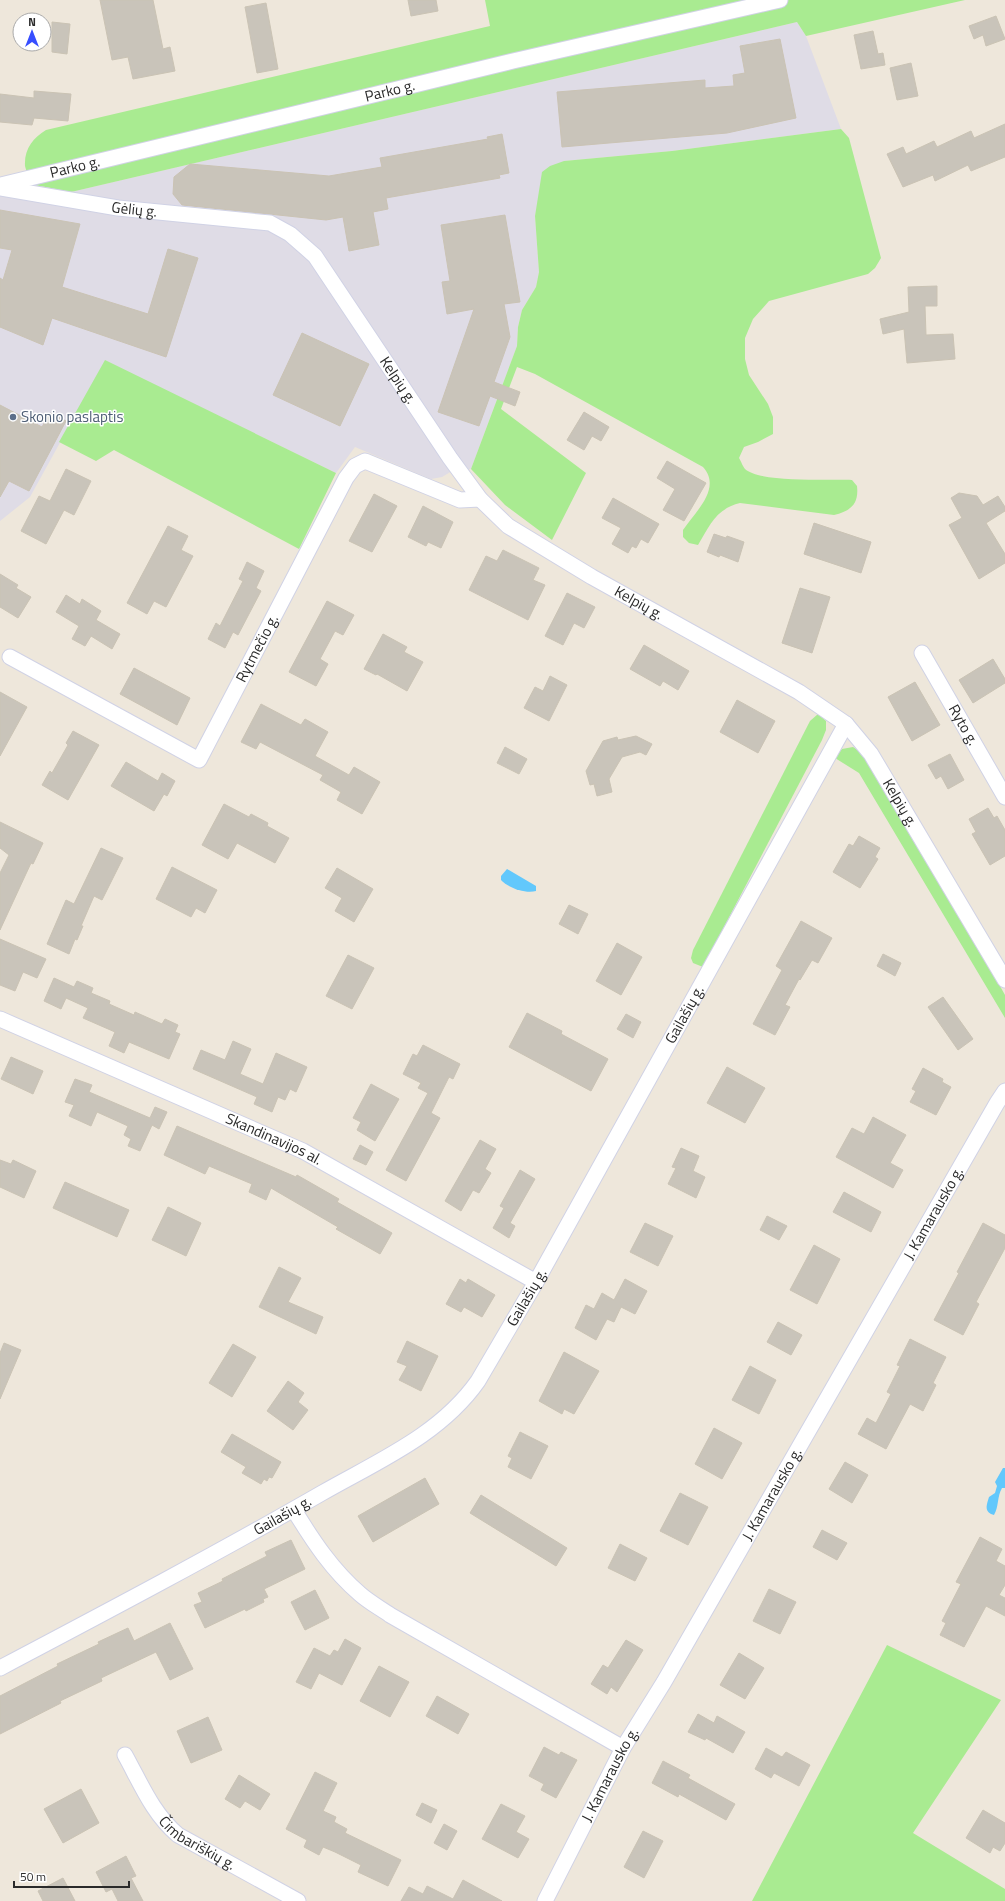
<svg xmlns="http://www.w3.org/2000/svg" width="1005" height="1901" viewBox="0 0 1005 1901" font-family="'Titillium Web',sans-serif">
<rect width="100%" height="100%" fill="#eee7db"/>
<path fill="#dfdce6" d="M797,22L806,36L841,129L672,151L564,161L538,203L535,216L539,272L536,287L522,310L518,327L517,346L471,469L452,471L442,477L431,479L355,447L336,473L105,361L30,497L0,521V187L35,185L71,192Z"/>
<g fill="#a9eb91">
<path d="M485,0H965L806,36L797,22L71,192L35,185C32,180 26,172 25,166C24,149 33,138 46,130L490,26Z"/>
<path d="M841,129L849,138L881,258L875,268L868,274L769,301L753,319L745,338V359L749,375L768,404L773,417V434L758,442L744,447L739,458C741,461 743,467 745,469C760,483 830,479 852,480L857,486C859,504 851,511 834,515L740,503C716,509 710,525 698,545L689,543L683,537V530C696,511 722,488 703,467L535,374L517,367L501,409L586,473L552,540L505,505L471,469L517,346L518,327L522,310L536,287L539,272L535,216L542,172L550,166L564,161L672,151Z"/>
<path d="M105,360L336,473L299,549L114,450L96,461L59,442Z"/>
<path d="M818,714L826,721V730L822,740L703,967L693,963L691,958L693,950L810,721Z"/>
<path d="M853,747L859,751L868,760L961,917L1005,995V1018L859,773L835,758L842,749Z"/>
<path d="M887,1645L1001,1700L913,1833L1005,1889V1901H752Z"/>
</g>
<g fill="#62c8fc">
<path d="M507,869L536,886V891C526,894 508,888 501,880V876Z"/>
<path d="M1003,1468H1005V1488H1002C997,1496 999,1507 994,1515L991,1514C984,1510 987,1504 989,1497L995,1493L997,1486L995,1482Z"/>
</g>
<g fill="#c9c4ba" stroke="#cac3b4">
<path d="M100,0H153L163,49L170,47L175,71L133,79L128,57L112,60Z"/>
<path d="M408,0H436L438,11L411,16Z"/>
<path d="M266,3L278,69L257,73L245,7Z"/>
<path d="M996,16L1005,39L986,46L983,35L974,39L969,26Z"/>
<path d="M52,22L70,24L67,54L52,52Z"/>
<path d="M873,31L878,54L883,53L885,65L861,69L854,35Z"/>
<path d="M780,39L796,118L727,133L562,147L557,92L705,80V88L734,86L733,75L745,73L740,46Z"/>
<path d="M911,63L918,96L897,100L890,68Z"/>
<path d="M34,91L71,94L68,121L34,118L32,125L0,122V94L34,98Z"/>
<path d="M1005,124V157L971,171L968,165L935,181L933,175L903,187L887,154L903,147L906,154L934,141L937,147L971,131L974,138Z"/>
<path d="M502,134L509,173L499,175L500,178L386,198L388,209L373,212L379,245L349,251L343,217L326,220L182,205L173,194L174,177L190,164L329,176L382,167L380,158L488,139L487,137Z"/>
<path d="M0,210L80,224L62,287L148,314L168,249L198,258L166,357L52,318L43,345L0,327V278L3,280L12,250L0,248Z"/>
<path d="M505,215L520,302L504,304L510,337L494,382L520,392L515,406L490,396L479,426L438,412L474,309L447,314L442,282L450,281L441,225Z"/>
<path d="M937,286V306H925L926,335L953,334L955,359L907,363L904,329L883,334L880,319L909,312L908,287Z"/>
<path d="M302,333L369,364L340,426L273,395Z"/>
<path d="M0,405L42,427L50,413L66,421L29,491L9,481L0,497Z"/>
<path d="M584,412L609,427L601,441L592,436L584,450L567,440Z"/>
<path d="M667,461L706,483L684,521L663,510L675,489L657,478Z"/>
<path d="M66,469L91,481L74,515L64,510L46,544L21,531L39,496L50,501Z"/>
<path d="M959,493L977,496L983,505L998,496L1005,507V511L986,523L1005,554V563L979,579L949,525L962,518L951,498Z"/>
<path d="M374,494L397,506L372,552L349,541Z"/>
<path d="M613,498L659,524L648,543L641,539L636,548L632,546L628,553L612,544L621,528L602,518Z"/>
<path d="M423,506L453,522L441,548L428,542L426,546L408,537Z"/>
<path d="M814,523L871,542L861,573L804,554Z"/>
<path d="M168,526L188,536L181,550L193,556L166,607L154,601L147,614L127,603Z"/>
<path d="M714,534L726,538L727,536L744,542L738,562L720,555L719,557L707,552Z"/>
<path d="M503,550L539,568L533,580L545,585L528,620L469,590L486,556L497,561Z"/>
<path d="M247,562L264,571L256,588L261,591L238,635L233,632L225,648L208,639L216,623L220,626L243,581L239,579Z"/>
<path d="M0,574L18,585L16,588L31,597L18,618L0,607Z"/>
<path d="M800,588L830,597L812,653L782,643Z"/>
<path d="M567,593L595,607L584,628L574,623L563,645L545,636Z"/>
<path d="M66,595L80,604L82,599L101,611L96,620L120,634L112,649L91,636L85,646L72,639L79,626L56,612Z"/>
<path d="M327,601L354,615L343,635L335,631L320,659L328,664L316,686L289,672Z"/>
<path d="M383,634L407,647L404,652L423,662L407,691L377,674L376,675L364,669Z"/>
<path d="M644,645L689,671L678,690L663,681L660,686L630,669Z"/>
<path d="M993,659L1005,679V683L973,703L959,680Z"/>
<path d="M134,668L190,698L177,725L120,694Z"/>
<path d="M550,676L567,685L549,721L524,708L535,687L543,691Z"/>
<path d="M915,682L940,725L912,741L888,697Z"/>
<path d="M0,692L27,707L0,756Z"/>
<path d="M737,700L775,721L758,753L720,732Z"/>
<path d="M261,704L301,725L305,719L328,732L315,756L349,775L354,767L380,782L362,814L337,800L341,792L320,780L323,775L260,742L256,749L241,742Z"/>
<path d="M73,731L99,745L68,800L42,785L50,771L52,773L68,745L66,743Z"/>
<path d="M636,736L652,744L646,755L640,752L622,757L609,779L612,792L597,796L594,784L590,785L586,771L603,741L617,737L618,740Z"/>
<path d="M505,747L527,759L519,774L497,763Z"/>
<path d="M950,754L964,780L948,789L941,776L936,779L928,765Z"/>
<path d="M126,762L158,781L162,773L175,781L167,796L164,794L154,811L111,786Z"/>
<path d="M224,804L249,817L251,814L268,823L267,826L289,838L275,863L237,843L228,859L202,845Z"/>
<path d="M988,808L994,818L997,816L1005,830V856L990,865L972,834L976,832L969,819Z"/>
<path d="M0,822L43,843L33,864L31,863L0,930V873L9,855L0,848Z"/>
<path d="M859,836L880,848L875,857L878,859L860,888L833,872L849,844L853,846Z"/>
<path d="M101,848L123,858L102,900L94,896L81,926H83L77,940L75,939L69,954L47,944L66,900L74,904Z"/>
<path d="M172,867L217,890L205,913L196,908L191,917L156,899Z"/>
<path d="M337,868L373,889L354,922L335,911L342,898L325,888Z"/>
<path d="M569,905L588,914L578,934L559,924Z"/>
<path d="M801,921L832,938L818,963L812,960L800,980L799,979L785,1005L790,1007L775,1035L753,1024L782,970L776,966Z"/>
<path d="M0,939L46,959L37,978L23,972L15,991L0,985Z"/>
<path d="M617,943L642,957L621,995L596,981Z"/>
<path d="M883,954L901,963L895,976L877,966Z"/>
<path d="M348,955L374,968L352,1009L326,996Z"/>
<path d="M54,978L74,987L77,981L93,988L91,993L110,1001L109,1004L134,1015L135,1012L162,1024L165,1019L178,1025L175,1032L180,1034L169,1059L129,1042L124,1053L109,1046L115,1032L83,1018L88,1008L66,998L61,1009L44,1001Z"/>
<path d="M943,997L973,1039L958,1050L928,1007Z"/>
<path d="M527,1013L562,1031L561,1034L608,1059L591,1091L509,1047Z"/>
<path d="M626,1014L641,1022L633,1038L617,1029Z"/>
<path d="M233,1041L251,1049L240,1074L263,1084L276,1053L307,1067L296,1092L290,1089L285,1100L278,1097L272,1112L254,1104L257,1097L193,1069L201,1050L225,1060Z"/>
<path d="M423,1045L460,1064L453,1079L449,1077L431,1113L440,1118L406,1181L386,1170L428,1093L418,1088L421,1083L403,1074L413,1054L417,1056Z"/>
<path d="M11,1057L43,1071L33,1094L1,1079Z"/>
<path d="M727,1067L765,1088L745,1123L707,1103Z"/>
<path d="M923,1068L943,1079L942,1082L951,1087L936,1115L910,1102L916,1091L912,1089Z"/>
<path d="M75,1079L92,1085L89,1092L150,1118L155,1107L167,1112L159,1129L152,1125L140,1151L128,1146L131,1139L124,1135L128,1126L97,1112L91,1126L69,1116L74,1105L65,1102Z"/>
<path d="M371,1084L399,1099L375,1141L357,1130L361,1122L353,1118Z"/>
<path d="M873,1117L906,1135L890,1163L903,1170L893,1188L836,1157L852,1128L864,1134Z"/>
<path d="M177,1126L296,1177L297,1175L339,1199L337,1202L392,1233L380,1254L336,1229L338,1227L271,1188L266,1200L249,1192L252,1184L209,1166L205,1174L164,1155Z"/>
<path d="M480,1140L496,1149L485,1169L491,1173L479,1193L473,1190L461,1211L445,1201Z"/>
<path d="M360,1145L373,1152L366,1165L353,1159Z"/>
<path d="M681,1148L699,1156L693,1171L705,1177L696,1198L668,1184L676,1168L672,1167Z"/>
<path d="M0,1160L11,1164L13,1160L36,1171L24,1198L0,1187Z"/>
<path d="M520,1170L535,1179L510,1223L515,1226L509,1238L493,1228L504,1208L500,1206Z"/>
<path d="M65,1182L129,1210L117,1237L53,1208Z"/>
<path d="M844,1192L881,1212L871,1232L833,1212Z"/>
<path d="M168,1207L201,1223L186,1256L152,1240Z"/>
<path d="M767,1216L787,1226L779,1240L760,1230Z"/>
<path d="M645,1223L673,1236L658,1266L630,1252Z"/>
<path d="M983,1223L1005,1235V1248L976,1302L979,1304L963,1335L934,1320L959,1273L957,1272Z"/>
<path d="M814,1245L840,1259L817,1304L790,1290Z"/>
<path d="M279,1267L301,1278L288,1302L323,1317L316,1334L259,1307Z"/>
<path d="M460,1279L466,1283L468,1279L495,1295L482,1317L464,1307L461,1312L446,1304Z"/>
<path d="M625,1279L647,1291L635,1314L621,1307L614,1322L607,1319L596,1340L575,1328L586,1305L594,1309L602,1293L614,1300Z"/>
<path d="M778,1322L802,1335L791,1355L767,1342Z"/>
<path d="M910,1339L946,1357L933,1383L936,1385L923,1411L910,1404L886,1449L858,1434L867,1418L876,1423L891,1394L887,1392L900,1366L897,1365Z"/>
<path d="M407,1341L438,1356L421,1391L399,1380L407,1366L397,1362Z"/>
<path d="M4,1343L21,1350L0,1399V1353Z"/>
<path d="M233,1344L256,1357L232,1397L209,1383Z"/>
<path d="M564,1352L599,1371L574,1414L564,1409L562,1414L539,1401Z"/>
<path d="M750,1366L776,1380L759,1414L732,1400Z"/>
<path d="M288,1381L304,1393L298,1402L308,1410L293,1430L267,1411Z"/>
<path d="M714,1428L742,1443L722,1479L695,1464Z"/>
<path d="M520,1432L548,1446L531,1479L508,1467L512,1458L508,1456Z"/>
<path d="M232,1434L281,1462L272,1478L269,1477L267,1481L264,1479L261,1484L242,1473L246,1467L221,1452Z"/>
<path d="M845,1462L868,1475L852,1503L829,1489Z"/>
<path d="M425,1478L439,1504L373,1542L358,1516Z"/>
<path d="M680,1493L708,1507L688,1545L660,1531Z"/>
<path d="M481,1495L567,1548L556,1566L470,1513Z"/>
<path d="M822,1530L847,1543L837,1560L813,1547Z"/>
<path d="M980,1537L1002,1549L996,1561L1005,1566V1585L999,1595L1005,1598V1616L986,1606L964,1647L940,1635L946,1623L942,1621L961,1584L956,1582Z"/>
<path d="M291,1540L305,1569L264,1589L268,1597L263,1599L264,1602L246,1611L245,1609L205,1628L194,1605L202,1602L198,1593L223,1581L222,1579L267,1556L265,1552Z"/>
<path d="M620,1544L647,1558L635,1581L608,1568Z"/>
<path d="M769,1589L796,1602L780,1634L753,1621Z"/>
<path d="M315,1590L329,1618L305,1630L291,1602Z"/>
<path d="M170,1623L193,1669L170,1680L156,1652L101,1678L102,1681L60,1701L61,1703L0,1734V1696L58,1666L57,1664L99,1644L98,1642L128,1628L134,1641Z"/>
<path d="M345,1639L361,1648L342,1685L319,1673L311,1689L296,1682L314,1648L330,1656L334,1650L338,1652Z"/>
<path d="M626,1640L643,1650L617,1692L611,1687L607,1694L591,1684L603,1665L608,1668Z"/>
<path d="M739,1653L764,1668L745,1699L720,1685Z"/>
<path d="M379,1666L409,1682L390,1717L360,1701Z"/>
<path d="M437,1696L469,1714L458,1734L426,1716Z"/>
<path d="M698,1714L714,1723L717,1716L745,1732L733,1753L706,1738L705,1740L688,1732Z"/>
<path d="M208,1717L222,1750L191,1763L177,1731Z"/>
<path d="M544,1747L559,1755L561,1752L577,1760L556,1798L541,1790L544,1784L529,1776Z"/>
<path d="M766,1748L782,1757L786,1752L810,1765L799,1786L774,1773L771,1778L755,1769Z"/>
<path d="M663,1761L690,1775L688,1778L735,1804L726,1820L679,1794L678,1797L652,1783Z"/>
<path d="M315,1772L337,1783L323,1811L336,1817L334,1822L347,1829L345,1833L401,1860L388,1886L358,1872L361,1865L335,1852L323,1847L319,1855L304,1847L307,1840L286,1829Z"/>
<path d="M239,1775L270,1794L260,1810L245,1801L240,1808L225,1799Z"/>
<path d="M81,1789L99,1823L63,1843L44,1809Z"/>
<path d="M422,1803L437,1810L431,1823L416,1815Z"/>
<path d="M501,1804L525,1816L516,1832L529,1839L518,1858L482,1839Z"/>
<path d="M983,1810L1005,1823V1843L1000,1851L993,1847L990,1853L966,1838Z"/>
<path d="M444,1824L457,1831L447,1850L434,1843Z"/>
<path d="M643,1831L663,1841L644,1878L624,1867Z"/>
<path d="M126,1856L136,1876L131,1878L143,1901H118L112,1889L106,1892L96,1872Z"/>
<path d="M63,1878L75,1901H43L38,1891Z"/>
<path d="M463,1880L502,1901H401L409,1887L423,1894L427,1886L453,1899Z"/>
</g>
<g fill="none" stroke-linecap="round" stroke-linejoin="round">
<g stroke="#d0d2e5" stroke-width="17">
<g id="minor">
<path id="s1" d="M1,185L513,61L780,0"/>
<path id="s2" d="M0,188L118,208L270,223L290,234L315,256L450,458L480,499L508,526L592,577L799,692L846,724L871,754L1005,980"/>
<path id="s3" d="M922,653L1005,797"/>
<path id="s4" d="M10,657L199,760L346,478L355,466L365,461L460,500L480,499"/>
<path id="s5" d="M0,1019L303,1151L536,1282"/>
<path d="M294,1510C313,1541 332,1570 360,1594C369,1602 380,1608 390,1615L623,1748"/>
<path id="s6" d="M0,1668C108,1611 216,1554 322,1493C378,1461 440,1435 478,1381L536,1282L846,724"/>
<path id="s7" d="M125,1755C141,1784 153,1814 178,1835L298,1901"/>
<path id="s8" d="M545,1901L623,1748L664,1682L997,1103L1005,1091"/>
</g>
</g>
<use href="#minor" stroke="#fff" stroke-width="15"/>
</g>
<circle fill="#5c6f8a" stroke="#fff" stroke-width="1.5" cx="13" cy="417" r="4"/>
<g text-anchor="middle" stroke-width="3" stroke-linejoin="round" paint-order="stroke">
<g font-size="15" fill="#2a2a2a" stroke="#fff">
<text dy="5" stroke="none"><textPath href="#s1" startOffset="400">Parko g.</textPath></text>
<text dy="5" stroke="none"><textPath href="#s1" startOffset="76">Parko g.</textPath></text>
<text dy="5" stroke="none"><textPath href="#s2" startOffset="136">Gėlių g.</textPath></text>
<text dy="5" stroke="none"><textPath href="#s2" startOffset="478">Kelpių g.</textPath></text>
<text dy="5" stroke="none"><textPath href="#s2" startOffset="813">Kelpių g.</textPath></text>
<text dy="5" stroke="none"><textPath href="#s4" startOffset="341">Rytmečio g.</textPath></text>
<text dy="5" stroke="none"><textPath href="#s3" startOffset="83">Ryto g.</textPath></text>
<text dy="5" stroke="none"><textPath href="#s2" startOffset="1149">Kelpių g.</textPath></text>
<text dy="5" stroke="none"><textPath href="#s6" startOffset="981">Gailašių g.</textPath></text>
<text dy="5" stroke="none"><textPath href="#s5" startOffset="299">Skandinavijos al.</textPath></text>
<text dy="5" stroke="none"><textPath href="#s8" startOffset="790">J. Kamarausko g.</textPath></text>
<text dy="5" stroke="none"><textPath href="#s6" startOffset="657">Gailašių g.</textPath></text>
<text dy="5" stroke="none"><textPath href="#s8" startOffset="466">J. Kamarausko g.</textPath></text>
<text dy="5" stroke="none"><textPath href="#s6" startOffset="321">Gailašių g.</textPath></text>
<text dy="5" stroke="none"><textPath href="#s8" startOffset="142">J. Kamarausko g.</textPath></text>
<text dy="5" stroke="none"><textPath href="#s7" startOffset="117">Čimbariškių g.</textPath></text>
</g>
<g font-size="15" fill="#4e5e75" stroke="#fff" text-anchor="start">
<text x="21" y="422">Skonio paslaptis</text>
</g>
</g>
<g transform="translate(32 32)"><circle r="19" fill="#ffffff" stroke="#aaaaaa"/>
<path d="M0-3L7 15L0 10L-7 15Z" fill="#374eff"/>
<text y="-6" font-size="11" font-weight="bold" text-anchor="middle" fill="#2a2a2a">N</text>
</g>
<path d="M14 1881v6h115v-6" fill="none" stroke="#2a2a2a" stroke-width="2"/>
<text x="20" y="1881" font-size="12" fill="#2a2a2a" stroke="#ffffff" stroke-width="3" paint-order="stroke">50 m</text>
</svg>
